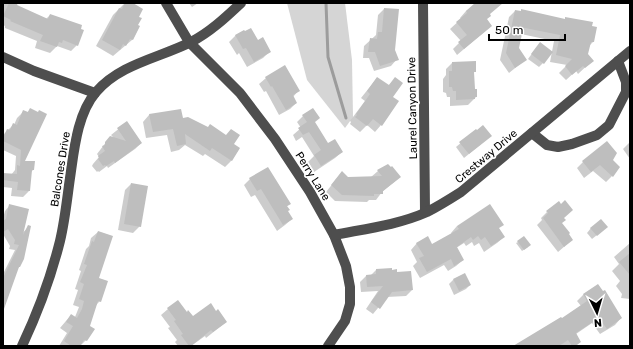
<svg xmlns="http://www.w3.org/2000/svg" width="633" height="349" viewBox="0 0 633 349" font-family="Rubik,sans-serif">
<rect width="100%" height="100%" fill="#fff"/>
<path fill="#d5d5d5" d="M287,3H345L352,60L353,117L345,128L307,80Z"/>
<g fill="#0003">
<path d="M3,3H17L16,6L46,19L50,15L77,45L71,51L57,46L50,53L35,48L37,41L5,28V26L3,25Z"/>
<path d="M125,3H131L132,40L113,56L96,46L113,15Z"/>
<path d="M189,3H198L192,7Z"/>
<path d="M477,3H493L486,19L491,26L457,55L453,49L461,41L450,29L461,19L460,18L466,11Z"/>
<path d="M384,9L397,59L391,66L374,71L369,58H363L364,46L376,35L378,15Z"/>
<path d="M522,10L564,20L566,18L591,27L593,42L589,46L587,54L592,61L578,74L576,71L566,80L559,73L567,65L550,62L554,41L521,34L518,48L525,60L509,73L500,60L509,17L515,11L520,12Z"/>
<path d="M236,35L258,41L270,51L263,58L247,67L239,53L237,55L229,42Z"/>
<path d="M536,48L543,63L539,67L528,59Z"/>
<path d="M452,63L475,71L473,74L474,90L476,97L468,105L450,106V97H447L446,93L443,92V79L446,75V69Z"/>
<path d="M266,78L299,90L293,97L296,103L290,109L279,115L266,91L264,92L259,84Z"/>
<path d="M377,78L388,86L395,79L391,97L381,125L375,132L367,125L360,132L350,124L351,122L350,121L365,101L361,98Z"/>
<path d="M30,109L24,161L33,170L30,173L29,191L23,197L11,196L12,188L3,187V174L11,175L15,170L16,156L3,150V135L13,125H14L17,118L24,111L27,113Z"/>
<path d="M149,115L182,119L239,149L231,161L225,167L205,154L203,156L185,145L179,150L171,152L167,135L146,138L143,122Z"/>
<path d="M303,116L314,123L328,145L342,152L335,158L314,172L308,162L314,156L302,137L296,141L293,135L301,128L297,122Z"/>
<path d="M126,123L141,143L135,149L108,168L107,166L99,172L98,171L97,172L92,166L93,164L99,157L97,154L110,137L114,138L111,135Z"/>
<path d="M476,130L486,140L464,158L456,147Z"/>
<path d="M630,142V159L623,149Z"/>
<path d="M612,161V176L606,182L593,171L584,178L577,168L583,162Z"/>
<path d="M388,165L400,177L382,192L376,200H369L367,202L335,201L326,192L342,172L348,178L371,177L378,171Z"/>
<path d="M250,179L290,204L286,207L287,212L292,219L285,225L277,231L255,195L251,197L244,185Z"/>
<path d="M131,184L140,226L133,233L118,230L125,190Z"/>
<path d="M10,205L22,233L29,227L19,267L17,269L3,310V274L15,250L9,249L10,246L3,234V218L5,211Z"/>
<path d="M547,212L563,218L561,223L565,246L558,252L537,225L542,220L541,218Z"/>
<path d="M457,226L498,229L504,237L497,243L484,252L479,243L474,246L472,242L466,246L464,243L456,248L463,260L456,266L448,271L444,265L420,278L413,266L417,262L411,250L417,243L432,246L452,234L451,233Z"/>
<path d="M591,228L602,231L592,239L587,233Z"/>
<path d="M98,232L97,278L100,301L96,305L89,326L86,340L80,346H59L67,333L60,328L71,315L75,317L79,307L73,305L78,290L75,289L81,271L79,270L86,249L89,246L91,238Z"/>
<path d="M518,242L528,247L522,251L516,243Z"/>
<path d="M630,243V299L621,298L622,294L616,286L620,281L612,271L619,264L614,257Z"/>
<path d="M376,270L391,271L397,273L412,290L406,296L387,297L373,314L366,309L378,291L361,292L360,282L366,276L371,275Z"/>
<path d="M465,275L470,285L466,289L454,295L449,284L453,280Z"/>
<path d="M598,285L621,318L615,325L600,334L592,323L576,334L580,342L576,346H515L562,319L581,306L577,301L583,295Z"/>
<path d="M168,309L186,313L192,318L216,312L226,322L206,338L205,336L191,346H178L175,342L177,340L168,328L170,327L161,315Z"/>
</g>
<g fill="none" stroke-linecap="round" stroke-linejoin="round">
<path stroke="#9c9c9c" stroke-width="3" d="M326,3L328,57L346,118"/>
</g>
<g fill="#bebebe">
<path d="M9,3H18L17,5L48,19L50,14L82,25L81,29L84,30L78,46L63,40L62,43L59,42L57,47L40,41L43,35L10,21L11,20L3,16Z"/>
<path d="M125,3H133L143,9L139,17L142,18L138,25L140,26L133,40L130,39L126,46L123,44L120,50L102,40L119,8L122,9Z"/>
<path d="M475,3H503L490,14L491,16L487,19L492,26L464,49L458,42L467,35L456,22L467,13L466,11Z"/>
<path d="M384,8L399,9L395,50L399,60L380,66L375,52H368L370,38L377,39L378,32H382Z"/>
<path d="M521,9L565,19V17L593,22L592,26L597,27L594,42H591L588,54L594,61L585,68L583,66L572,75L565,66L572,59L556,55L560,35L520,27L523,29L519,48L527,60L515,68L506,53L515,10L521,11Z"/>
<path d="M251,28L258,40L263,37L271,52L254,62L246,48L243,49L235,35L244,30L245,31Z"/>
<path d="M540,42L553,52L544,64L531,54Z"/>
<path d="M476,61V72H474L475,89H477V97H475V99L456,100V91H453L452,87H449V71H452V62Z"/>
<path d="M285,65L300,91L293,95L297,103L286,110L272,86L271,87L265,77Z"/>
<path d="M377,77L389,85L395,77L403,83L393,97L399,101L382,126L373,119L367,126L355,117L357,115L356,114L370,94L367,91Z"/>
<path d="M30,108L38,112L39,110L47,114L25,161H35L34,170H32L30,191L17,190L18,182L3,180V173L17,174V165L20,166L21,150L3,141V138L7,129L10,130L13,123L17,125L23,110L28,112Z"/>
<path d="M313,108L320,118L315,122L328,143L335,139L343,152L321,166L314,155L321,150L309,132L303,135L298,128L307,122L302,115Z"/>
<path d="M181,109L183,118L188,117L208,127L210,124L226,135L231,129L240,135L234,144L240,148L232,161L212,148L210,151L185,134L186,144L177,146L173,129L153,132L149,114Z"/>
<path d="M127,121L142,143L115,163L114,161L106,166L105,165L103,166L98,159L99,158L98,156L105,151L102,146L105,145V142L110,136L126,141L117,128Z"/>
<path d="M483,125L492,136L469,154L459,142L476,129L477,130Z"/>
<path d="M607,141L617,153L613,160L620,167L613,177L600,165L591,172L582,161Z"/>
<path d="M388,164L391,167L392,166L401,177L383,191V194H374V196L342,195L331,185L342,171L348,177L382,176L377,170Z"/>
<path d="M268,167L291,204L287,206L290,210L288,211L293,219L283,225L261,189L257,191L249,178Z"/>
<path d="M131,183L148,186L141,227L124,224Z"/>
<path d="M565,200L573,210L564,218L566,220L562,223L570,233L569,234L573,240L564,247L543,218L548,213L546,211L559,201L561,204Z"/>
<path d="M9,204L29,209L23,235L28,225L31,226L24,259L20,267H19L4,309H3V278L19,245L14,244L15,240L8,229L3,232V221L6,219Z"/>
<path d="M490,204L504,225L499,228L505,237L491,246L485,237L481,240L478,236L473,240L471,237L457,247L464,260L454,266L451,259L427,272L419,258L424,256L416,243L428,236L432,244L459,229L457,226Z"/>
<path d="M601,219L608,227L597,236L590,228Z"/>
<path d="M98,231L113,236L99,278L108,281L101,302L98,301L90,326L95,329L87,341L84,340L80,346H71L64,341L73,326L66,322L71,314L77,318L82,309L84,301L79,299L84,284L80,282L87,265L84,264L92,241L94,242Z"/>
<path d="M524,236L531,245L524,250L517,241Z"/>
<path d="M630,253V275L619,262Z"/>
<path d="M392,268V270L397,269V272L411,271L413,290L392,292L380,309L371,302L383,286L367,287L366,275L376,274V269Z"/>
<path d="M465,273L471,285L459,291L453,279Z"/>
<path d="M598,284L603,291L605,290L622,318L607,329L599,318L576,333L581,342L575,346H572L568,340L559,346H513L561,317L562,318L587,301L583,294Z"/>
<path d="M178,300L187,312L188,310L193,316L211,303L216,311L218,309L227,322L213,332L211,330L191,346H189L181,335L183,334L174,321L176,320L167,308Z"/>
</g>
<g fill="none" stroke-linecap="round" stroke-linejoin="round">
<g stroke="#4e4e4e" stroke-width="10">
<path d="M166,3L189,42L240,93L275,139L310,192L334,235L346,266L350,287V304L345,321L328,346"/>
<path d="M423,3L425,212"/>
<path d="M3,57L34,71L95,93"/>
<path d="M532,133L547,145L558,147L572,144L597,135L609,125L626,92V82L618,61"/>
<path d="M334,235C364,229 398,225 427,212C439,206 450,199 461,192L630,51"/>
<path d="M22,346C38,312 51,277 60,241C65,220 67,199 70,178C74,151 77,114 96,92C120,64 159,58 191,42C210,32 225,18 241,3"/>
</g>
</g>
<g text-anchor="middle" stroke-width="3.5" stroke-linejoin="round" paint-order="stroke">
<g font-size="11" fill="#000" stroke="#fff">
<text transform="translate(412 108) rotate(-91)" y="4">Laurel Canyon Drive</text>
<text transform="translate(486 156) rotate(-40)" y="4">Crestway Drive</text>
<text transform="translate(60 169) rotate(-81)" y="4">Balcones Drive</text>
<text transform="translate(313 176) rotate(58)" y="4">Perry Lane</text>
</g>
</g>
<rect width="633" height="349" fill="none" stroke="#000000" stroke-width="8"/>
<g transform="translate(597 313) rotate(175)" stroke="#ffffff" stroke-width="3" paint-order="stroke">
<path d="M0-3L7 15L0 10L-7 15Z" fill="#000000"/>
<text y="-6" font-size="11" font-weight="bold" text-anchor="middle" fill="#000000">N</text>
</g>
<path d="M489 34v6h76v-6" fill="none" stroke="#000000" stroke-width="2"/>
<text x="495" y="34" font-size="12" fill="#000000" stroke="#ffffff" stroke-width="3" paint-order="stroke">50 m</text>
</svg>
